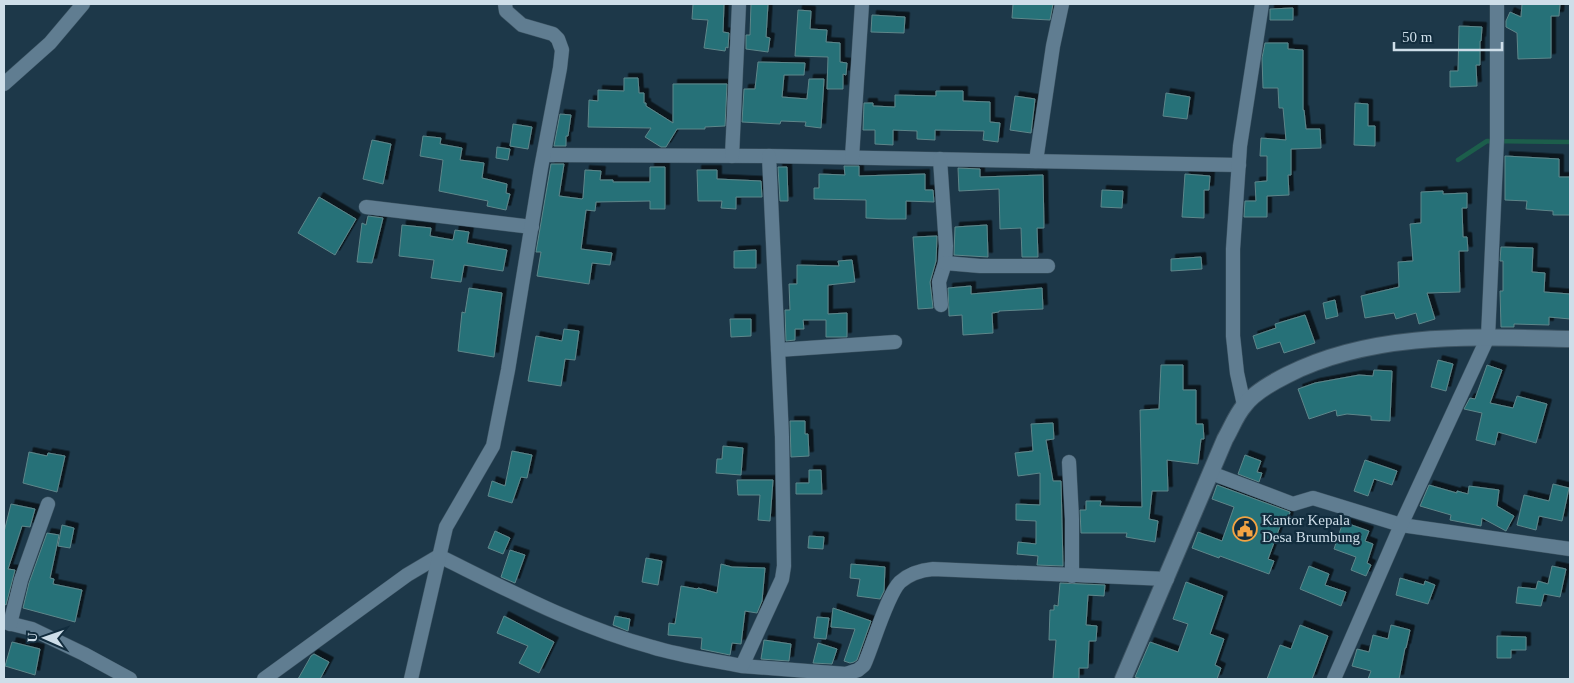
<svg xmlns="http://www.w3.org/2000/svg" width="1574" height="683" viewBox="0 0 1574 683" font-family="Georgia,serif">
<defs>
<filter id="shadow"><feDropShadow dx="4.5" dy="-4.5" stdDeviation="0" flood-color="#0009"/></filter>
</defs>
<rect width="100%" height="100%" fill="#1d3849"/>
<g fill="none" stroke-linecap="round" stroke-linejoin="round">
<path stroke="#1c5e4b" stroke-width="4.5" d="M1458,160L1487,141L1570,142"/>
</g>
<g fill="#257178" stroke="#5e868a" filter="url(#shadow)">
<path d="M693,4H724L723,32L729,33L728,48L726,47L725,51L704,48L708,20L692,19Z"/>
<path d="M751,4H768L766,37L770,38L768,52L746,49V35H750Z"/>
<path d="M1013,4H1053L1050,20L1012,18Z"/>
<path d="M1522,4H1560L1559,16H1551V58L1518,59L1517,33L1506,27V21L1510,12L1521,17Z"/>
<path d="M1293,8V20H1270V9Z"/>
<path d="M798,10L811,11L810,29L827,30L826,42L840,43V62L847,63L846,75L843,74V89H827L828,57L795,56Z"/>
<path d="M872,15L905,17L904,33L871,32Z"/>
<path d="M1459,26L1482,27L1481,41H1480V65H1476L1477,86L1450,87V71H1458Z"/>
<path d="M1265,43H1288V49L1303,50V110H1304L1306,129H1320L1321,148L1291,149V175H1288L1289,195L1267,196V217H1244L1245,201H1256L1255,182L1267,181V156H1260L1261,138L1286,140L1283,108H1279L1278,88H1263L1262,58Z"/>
<path d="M758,62L805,63L804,75H784L782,97L807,99L809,79H824L821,128L805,126L806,122L781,121L780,124L742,122L744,89H755Z"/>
<path d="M624,78H638L639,93H644V103H646V106L673,123V84H727L725,126L705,127V129H677L666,147H661L645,137L651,128L588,127L589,100L598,101V90L624,91Z"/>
<path d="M936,91H963V101L990,102V122L1000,123L998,142L983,140L984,131L935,130V140L917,139V131L893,130V145L875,144V130H863L864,103H873V106L895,107V95L936,96Z"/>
<path d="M1166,93L1190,97L1187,119L1163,116Z"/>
<path d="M1015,96L1035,99L1031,133L1010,130Z"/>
<path d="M1355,103L1368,104V126H1375V146L1354,145Z"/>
<path d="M560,114L571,115L568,136H566V146H554Z"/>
<path d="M513,124L532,127L528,149L510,146Z"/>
<path d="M423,136L441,138L440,144L462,148L460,160L484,163L482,178L507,184L506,193L510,194L506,210L487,206L488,201L439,191L443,160L420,156Z"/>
<path d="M372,140L391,144L383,184L363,179Z"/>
<path d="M497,147L510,149L508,160L496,158Z"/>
<path d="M1505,156L1559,159V177H1570V215H1553V211L1526,209L1527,201L1505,200Z"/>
<path d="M551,164H564L559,196L582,199L583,198L585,170L601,171L600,180H613V182H650V167H665V209H650V201L596,202L595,211L586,210L581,249L612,253L610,265L592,263L589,284L537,276L541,252H536Z"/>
<path d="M844,166H859V176L925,174V190H933L934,202L906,201V219H888L866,218V200L814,199V188H819V174L845,175Z"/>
<path d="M778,167H787L788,201H780Z"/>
<path d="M958,168L980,169V177L1043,175L1044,228H1037L1038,257H1022L1021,228L1000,229L999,189L959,191Z"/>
<path d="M697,170H717V179L761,181L762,197H736V209L721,208L722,201H698Z"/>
<path d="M1185,174L1210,176L1209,190H1204V218L1182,217Z"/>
<path d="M1102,190L1123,191L1122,208L1101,207Z"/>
<path d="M1443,191V194L1467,193V208H1462L1463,237H1467L1468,251H1459L1460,292L1427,293L1435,319L1419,324L1416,313L1396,319L1394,313L1365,318L1361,296L1399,287L1398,262L1413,261L1410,224L1421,223V192Z"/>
<path d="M319,197L356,219L335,255L298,233Z"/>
<path d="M368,216L383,218L372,263L357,262L362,223L366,225Z"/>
<path d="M402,225L431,228L430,236L453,240L455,230L469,232L467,243L507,250L503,271L464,265L461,282L431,278L434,260L399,256Z"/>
<path d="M987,225L988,257L954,255L955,227Z"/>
<path d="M937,236L936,261L930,282L933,308L918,309L913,237Z"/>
<path d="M1501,247L1533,248L1532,272L1545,273L1544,292L1570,294V319L1549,317V325L1514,324V327H1501L1500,291H1503V261H1500Z"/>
<path d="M756,250V268H734V251Z"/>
<path d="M1201,257L1202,269L1171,271V259Z"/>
<path d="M852,260L855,282L828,285V314L847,313V337H826V320H803L804,329H795V340L786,341L785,310H790L789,284H797V265L839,266L838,261Z"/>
<path d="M971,286V294L1042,288L1043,309L999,311V312L992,313L993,333L963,335L962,315L949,316L948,288Z"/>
<path d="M469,288L502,293L494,357L458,351L462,312L465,313Z"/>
<path d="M1335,300L1338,316L1326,319L1323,303Z"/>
<path d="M1305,315L1315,343L1284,353L1280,342L1257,349L1253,336L1276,328L1275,324Z"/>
<path d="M730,319H751V336L731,337Z"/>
<path d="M564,329L579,331L575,360L565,359L561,386L528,381L536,336L562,341Z"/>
<path d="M1438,360L1453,364L1446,391L1431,387Z"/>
<path d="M1161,365H1183V390H1196V424H1203L1204,439H1201L1198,464L1167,460L1168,491H1152L1149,519L1158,521L1155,542L1126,537L1127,533H1081L1080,510H1086V501H1101L1100,506L1142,507L1140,410L1159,409Z"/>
<path d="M1487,365L1502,370L1490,403L1513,408L1517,396L1547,404L1536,443L1498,432L1495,445L1476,440L1482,413L1464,409L1470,398L1475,399Z"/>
<path d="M1374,370L1392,371L1390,421L1371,420V416L1347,414L1337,416L1336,410L1309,419L1298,389L1315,383L1359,375L1373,376Z"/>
<path d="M790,421H805V434H808L809,456L791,457Z"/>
<path d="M1053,423L1054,439L1046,440L1053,481H1061L1063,566L1037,565L1038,556L1017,554L1018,542L1036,544V521L1016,520V504L1040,505V473L1018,476L1015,453L1033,451L1031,424Z"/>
<path d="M723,446L743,448L741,475L716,473L717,459H722Z"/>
<path d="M512,451L532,455L527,478L521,477L512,503L488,496L492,481L505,486Z"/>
<path d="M29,452L47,456L48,453L65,456L57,492L23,483Z"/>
<path d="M1245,455L1261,461L1257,472L1262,473L1259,482L1238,474Z"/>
<path d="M1365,460L1397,471L1392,485L1374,479L1368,496L1354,491Z"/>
<path d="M809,470H821L822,494H796V483H809Z"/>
<path d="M737,480H773L770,521L758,520L760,495H738Z"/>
<path d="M1553,484L1569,488L1562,521L1539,516L1536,530L1517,525L1524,495L1549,501Z"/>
<path d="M1217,485L1290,512L1287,523L1282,521L1268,559L1274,561L1269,574L1220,556L1219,558L1192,548L1198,532L1222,541L1234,507L1212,499Z"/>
<path d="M1429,485L1457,493V491L1468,494L1469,486L1499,490L1497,506L1514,516L1506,531L1482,518L1481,526L1450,520L1451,515L1420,506Z"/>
<path d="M11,504L35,509L30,527L22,526L8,569L15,570L6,605L4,604V532Z"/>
<path d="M1343,522L1369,531L1365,541L1373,544L1367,563L1371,565L1366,576L1351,570L1356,557L1334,549Z"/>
<path d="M62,525L74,528L70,548L58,546Z"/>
<path d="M495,531L510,538L503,554L488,548Z"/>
<path d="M47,533L59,535L50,578L54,579L53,584L82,590L75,622L23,608L29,583Z"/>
<path d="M809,536L824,537L823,549L808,548Z"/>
<path d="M510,550L525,555L515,583L501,577Z"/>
<path d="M646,558L662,561L658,585L642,582Z"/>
<path d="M721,564L732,567L765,568L762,601L757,613L745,611L741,644L732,643L730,655L701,649L702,638L668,635L669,623L675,624L681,586L697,589L698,588L717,593Z"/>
<path d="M851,564L885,567L884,591L880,599L857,596L860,579L850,578Z"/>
<path d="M1309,566L1329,574L1325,585L1346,592L1341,606L1300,589Z"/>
<path d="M1552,566L1566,569L1560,597L1544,594L1541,606L1516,603L1518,587L1536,589L1538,581L1548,584Z"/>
<path d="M1400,578L1424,585L1425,581L1435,585L1428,604L1396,595Z"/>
<path d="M1186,582L1223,596L1210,634L1224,639L1215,665L1221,668L1217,679H1142L1135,677L1150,642L1178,652L1188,624L1173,619Z"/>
<path d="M1060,583L1105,585L1104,596L1088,595L1086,625L1097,626L1096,641H1089L1088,668H1079V679H1053L1056,640H1049L1050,610H1054V605L1058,606Z"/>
<path d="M833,608L871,621L857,660L854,662L850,663L844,661L855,629L831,627Z"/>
<path d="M504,616L554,642L539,673L519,663L528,646L497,633Z"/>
<path d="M615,616L630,619L628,631L613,625Z"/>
<path d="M817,617L829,618L826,639L814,638Z"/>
<path d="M1300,625L1328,636L1312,679H1267L1280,645L1291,649Z"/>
<path d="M1391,625L1410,630L1406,648H1405L1399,679H1368L1371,671L1352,666L1357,649L1369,652L1373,635L1388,639Z"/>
<path d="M1497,636L1526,637V650H1511V658H1497Z"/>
<path d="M764,640L791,644L789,661L761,659Z"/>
<path d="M12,642L40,649L35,675L5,666Z"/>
<path d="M818,643L837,649L832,664L813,663Z"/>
<path d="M314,654L329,662L320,679H298L311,656Z"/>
</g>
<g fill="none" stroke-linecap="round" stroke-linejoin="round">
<g stroke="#3d5463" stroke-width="15">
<g id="minor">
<path d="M4,84L50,43L83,4"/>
<path d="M544,155L769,156L1239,165"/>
<path d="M732,156L739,4"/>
<path d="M852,157L862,4"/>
<path d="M940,159L946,246L945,263L939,282L941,305"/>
<path d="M1036,161L1053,46L1062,4"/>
<path d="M366,207L532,227"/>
<path d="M945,263L980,266H1048"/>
<path d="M778,350L895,342"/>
<path d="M1244,405L1237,373L1233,336V249L1240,146L1262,4"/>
<path d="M1069,462L1072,519V576"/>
<path d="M1211,473L1293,504L1313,498L1401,525L1570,549"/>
<path d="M4,622L32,629L84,654L130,679"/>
<path d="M10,624L21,580L48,504"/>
<path d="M742,666L846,674L858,670L864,665C873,645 887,595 900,582C909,574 922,570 933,569L1167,579"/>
<path d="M264,679L407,575L439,556C508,590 577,627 652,647C681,656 712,660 742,666L782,579L784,566L782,437L769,156"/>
<path d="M411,679L446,527L493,446L508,370L541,168L560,68L562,50L558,39L553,34L522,25L506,11L505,4"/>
<path d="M1334,679L1401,525L1488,337L1497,139V4"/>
</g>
</g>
<g stroke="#3d5463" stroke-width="18">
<path id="tertiary" d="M1123,679L1225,439C1231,429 1236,415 1244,406C1253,393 1273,382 1287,375C1374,331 1475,337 1570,339"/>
</g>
<use href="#minor" stroke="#607d91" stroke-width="14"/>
<use href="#tertiary" stroke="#607d91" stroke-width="16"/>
</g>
<defs>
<g id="civic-ring" transform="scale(1.25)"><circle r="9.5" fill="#122d3e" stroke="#f3a443" stroke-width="1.5"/><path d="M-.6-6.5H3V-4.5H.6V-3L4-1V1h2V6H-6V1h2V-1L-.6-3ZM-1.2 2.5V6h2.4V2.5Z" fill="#f3a443"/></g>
</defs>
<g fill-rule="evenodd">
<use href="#civic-ring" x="1245" y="529"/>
</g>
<g text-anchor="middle" stroke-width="4.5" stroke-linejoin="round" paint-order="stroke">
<g font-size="15" fill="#cedee9" stroke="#122d3e" text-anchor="start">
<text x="1262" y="525">Kantor Kepala<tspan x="1262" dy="17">Desa Brumbung</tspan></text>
</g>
</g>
<rect width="1574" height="683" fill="none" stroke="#cedee9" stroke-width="10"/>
<g transform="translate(45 638) rotate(272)" stroke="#122d3e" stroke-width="4" paint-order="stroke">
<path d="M0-4L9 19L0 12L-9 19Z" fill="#cedee9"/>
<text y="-8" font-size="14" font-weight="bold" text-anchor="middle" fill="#cedee9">U</text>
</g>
<path d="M1394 42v8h108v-8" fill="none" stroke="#cedee9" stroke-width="2.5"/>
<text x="1402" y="42" font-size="15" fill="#cedee9" stroke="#122d3e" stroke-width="4" paint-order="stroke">50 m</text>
</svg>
